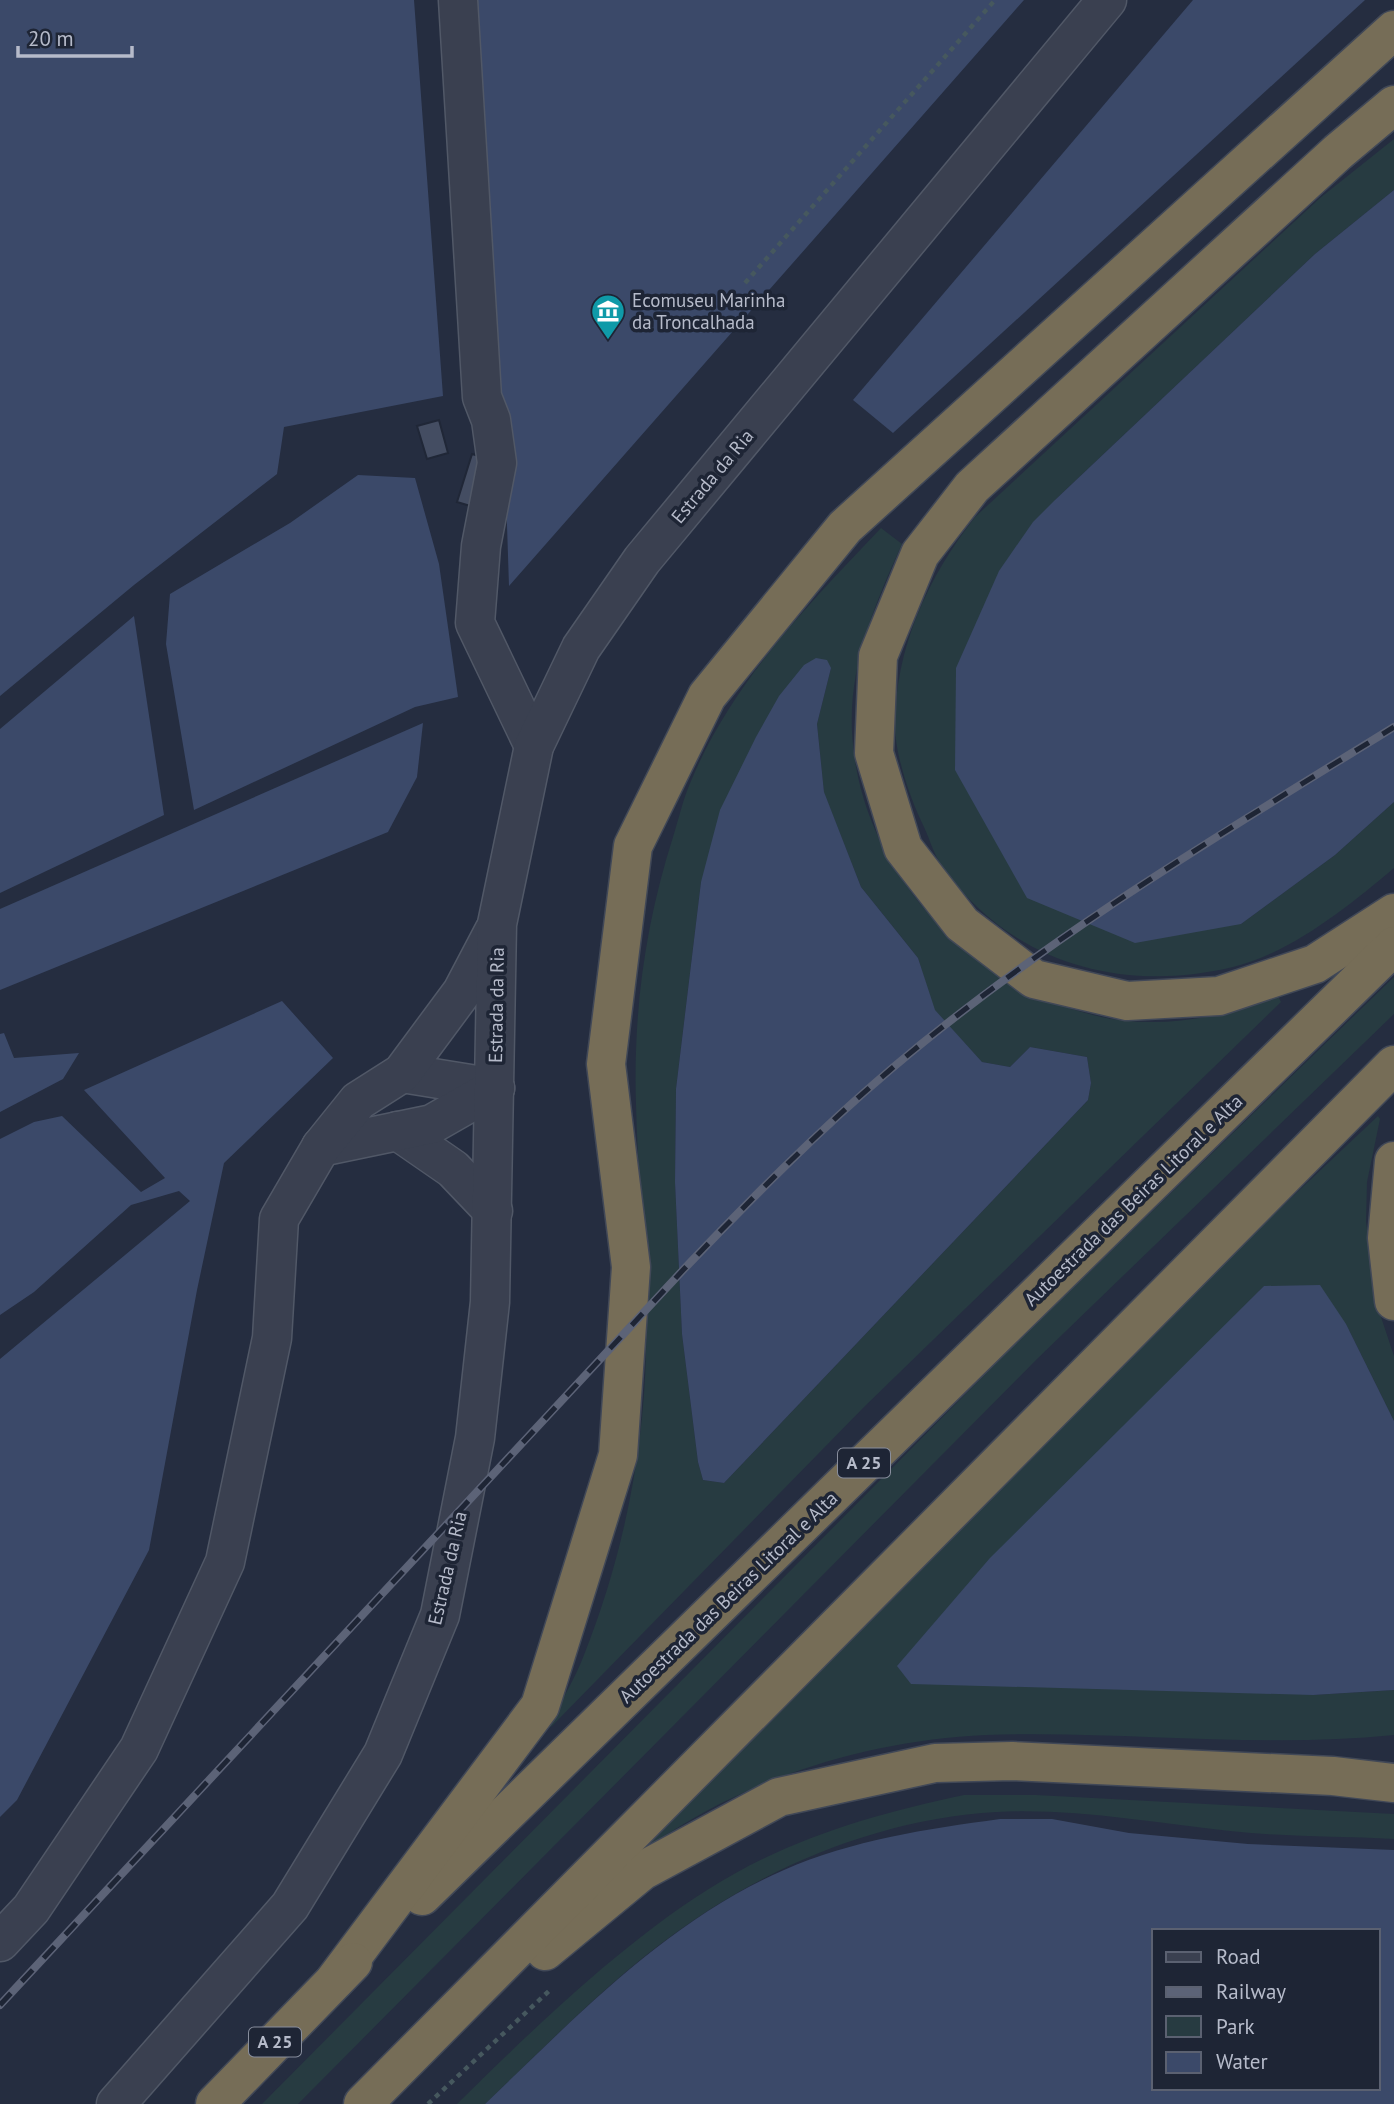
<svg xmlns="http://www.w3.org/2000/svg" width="1394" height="2104" viewBox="0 0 1394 2104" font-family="'PT Sans',sans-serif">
<rect width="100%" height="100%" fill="#252d40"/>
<g fill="#273b41" fill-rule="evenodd">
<path d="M1394,139V190L1315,254L1055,500L1241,924L1335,855L1394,802V868C1349,906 1291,953 1233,967C1120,994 1009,962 942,866C934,855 930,840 924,827C911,801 895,755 895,726C895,648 928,577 975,517L1320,198Z"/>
<path d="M881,528L902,544C875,604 849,664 852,731C858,862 959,976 1082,1012C1146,1032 1217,1020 1278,996L1281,1002L864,1407L552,1726L545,1730C559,1705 574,1681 584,1655C622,1559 644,1455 646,1351C648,1269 638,1187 636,1105C633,1013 645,925 673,837C679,818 683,799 691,781C732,682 808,605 881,528ZM831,668L817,724L824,793L861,887L918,958L934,1010L982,1062L1010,1067L1030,1047L1087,1057L1091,1083L1088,1100L724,1483L703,1480L698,1462L682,1334L675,1182L676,1089L701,882Z"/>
<path d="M1394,977V1014L1037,1359L298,2104H262L1015,1344Z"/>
<path d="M1378,1116L1380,1119L1367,1182L1366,1222L1378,1308L1394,1356V1421L1346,1324L1264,1286L1197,1354L1313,1695L1394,1690V1735C1259,1749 1122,1730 986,1735C871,1740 748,1777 653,1844L646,1839L1155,1326Z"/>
<path d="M964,1795H1036L1394,1814V1839C1339,1836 1284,1837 1230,1831C1153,1823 1075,1808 997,1812C883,1818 766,1866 674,1934C606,1983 546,2046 485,2104H457C536,2026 637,1928 734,1874C805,1834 884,1812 964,1795Z"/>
</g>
<g fill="#3b4969" fill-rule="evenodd">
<path d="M0,0H414L443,396L284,427L277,474L134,585L0,696Z"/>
<path d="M469,0H1024L509,586L505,464Z"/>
<path d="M1193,0H1365L893,433L853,400Z"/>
<path d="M1394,190V802L1335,855L1241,924L1135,943L1027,898L955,770L956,668L999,571L1033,522L1055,500L1315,254Z"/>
<path d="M358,475L415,478L439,564L458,697L415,707L194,810L166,644L170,594L290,523Z"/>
<path d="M134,616L164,815L0,893V729Z"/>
<path d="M816,658L827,660L831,668L817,724L824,792L861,887L918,958L935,1010L982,1062L1010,1067L1030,1047L1087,1057L1091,1083L1088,1100L724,1483L703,1480L698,1462L682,1334L675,1182L676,1089L701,882L720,810L756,737L779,696L804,665Z"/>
<path d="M423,723L417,777L388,832L0,990V909Z"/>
<path d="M282,1001L333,1058L224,1163L197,1290L149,1550L17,1800L0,1817V1359L190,1201L179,1191L131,1205L34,1292L0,1315V1139L34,1122L62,1116L141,1192L165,1178L84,1090Z"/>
<path d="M4,1033L14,1058L79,1053L63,1079L0,1112V1034Z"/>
<path d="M1320,1285L1346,1324L1394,1421V1690L1313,1695L911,1684L897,1666L990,1558L1264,1286Z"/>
<path d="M1000,1819H1052L1129,1833L1248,1844L1394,1850V2104H485C576,2017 667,1921 784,1870C852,1840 927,1829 1000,1819ZM1154,1931H1378V2088H1154Z"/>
</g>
<g fill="#444d62" stroke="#202737" stroke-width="2">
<path d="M439,420L448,453L427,459L417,426Z"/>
<path d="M472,454L493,460L477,508L457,502Z"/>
</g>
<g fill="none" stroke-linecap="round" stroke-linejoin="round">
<g stroke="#515867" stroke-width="41">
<g id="minor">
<path d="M458,0L482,397L491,420L497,463L481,546L475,623L534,746"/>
<path d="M402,1073L495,1088"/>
<path d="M398,1131L453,1169L493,1211"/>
<path d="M321,1147L432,1124L495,1088"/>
<path d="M0,1942L31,1909L139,1749L225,1562L272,1338L279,1219L321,1147L358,1101L402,1073L462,992L494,931"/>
<path d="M116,2104L290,1906L383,1754L440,1615L475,1438L490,1302L497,924L534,746L581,648L642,560L1107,0"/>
</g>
</g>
<g stroke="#414857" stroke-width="41">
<g id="highway">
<path d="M1394,105L1338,152L972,487L920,554L878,656L874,753L903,848L962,924L1034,979L1127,1001L1219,996L1315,964L1394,913"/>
<path d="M1394,1161L1387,1238L1394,1301"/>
<path d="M422,1896L1394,946"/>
<path d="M545,1951L642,1871L779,1797L935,1763L1012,1761L1333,1776L1394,1783"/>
<path d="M335,1980L540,1706L618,1455L631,1267L606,1064L633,846L707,696L845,527L1394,30"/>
<path d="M215,2104L353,1962"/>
<path d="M363,2104L1394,1065"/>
</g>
</g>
<g stroke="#46585e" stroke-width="4.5" stroke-dasharray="5 5" stroke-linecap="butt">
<path d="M745,283L995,0"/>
<path d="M428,2104L550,1990"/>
</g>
<use href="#minor" stroke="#3a4050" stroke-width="38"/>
<use href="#highway" stroke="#766d57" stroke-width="38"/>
<g stroke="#5c6377" stroke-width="8">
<path id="rail" d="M0,2005L684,1269C750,1200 817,1132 890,1070C1045,938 1221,834 1394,727"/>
</g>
<use href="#rail" stroke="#1e2535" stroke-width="5" stroke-dasharray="16" stroke-linecap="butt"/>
</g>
<defs>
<g id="museum-pin" transform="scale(1.75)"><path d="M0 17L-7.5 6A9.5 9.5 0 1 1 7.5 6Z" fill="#0f9aa8" stroke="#1e2535"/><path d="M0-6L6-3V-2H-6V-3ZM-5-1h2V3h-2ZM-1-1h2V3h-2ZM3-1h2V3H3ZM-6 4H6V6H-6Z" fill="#fff"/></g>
</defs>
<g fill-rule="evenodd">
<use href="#museum-pin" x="608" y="311"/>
</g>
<g text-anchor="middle" stroke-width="7" stroke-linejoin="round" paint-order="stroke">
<g fill="#1e2535" stroke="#888e9d" stroke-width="2">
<rect x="838" y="1448.5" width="52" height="29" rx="5"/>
<rect x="249" y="2027.5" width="52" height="29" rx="5"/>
</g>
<g font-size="18" font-weight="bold" fill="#b6bbca">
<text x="864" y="1469">A 25</text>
<text x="275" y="2048">A 25</text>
</g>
<g font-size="19" fill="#b6bbca" stroke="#1e2535" text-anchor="start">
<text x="632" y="307">Ecomuseu Marinha<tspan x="632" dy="22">da Troncalhada</tspan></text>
</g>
<g font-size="19" fill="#b6bbca" stroke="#1e2535">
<text transform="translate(712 476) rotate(-50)" y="7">Estrada da Ria</text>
<text transform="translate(496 1005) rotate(-89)" y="7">Estrada da Ria</text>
<text transform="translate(1133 1200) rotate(-44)" y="7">Autoestrada das Beiras Litoral e Alta</text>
<text transform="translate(447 1568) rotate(-77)" y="7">Estrada da Ria</text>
<text transform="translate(728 1597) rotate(-44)" y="7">Autoestrada das Beiras Litoral e Alta</text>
</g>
</g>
<rect x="1152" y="1929" width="228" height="161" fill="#1e2535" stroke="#5b6171" stroke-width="2"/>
<rect x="1166" y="1952" width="35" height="10" fill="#3a4050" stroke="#5b6171" stroke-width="2"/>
<text x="1216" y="1964" font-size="21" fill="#b6bbca">Road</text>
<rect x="1166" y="1987" width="35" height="10" fill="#5c6377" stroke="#5b6171" stroke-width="2"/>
<text x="1216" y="1999" font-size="21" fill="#b6bbca">Railway</text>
<rect x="1166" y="2016" width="35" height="21" fill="#273b41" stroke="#5b6171" stroke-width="2"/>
<text x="1216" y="2034" font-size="21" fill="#b6bbca">Park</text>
<rect x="1166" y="2052" width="35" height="21" fill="#3b4969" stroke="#5b6171" stroke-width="2"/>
<text x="1216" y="2069" font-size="21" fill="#b6bbca">Water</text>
<path d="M18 46v10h114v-10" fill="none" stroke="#b6bbca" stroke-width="3.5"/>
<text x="28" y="46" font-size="21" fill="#b6bbca" stroke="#1e2535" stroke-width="5" paint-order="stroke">20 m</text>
</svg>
